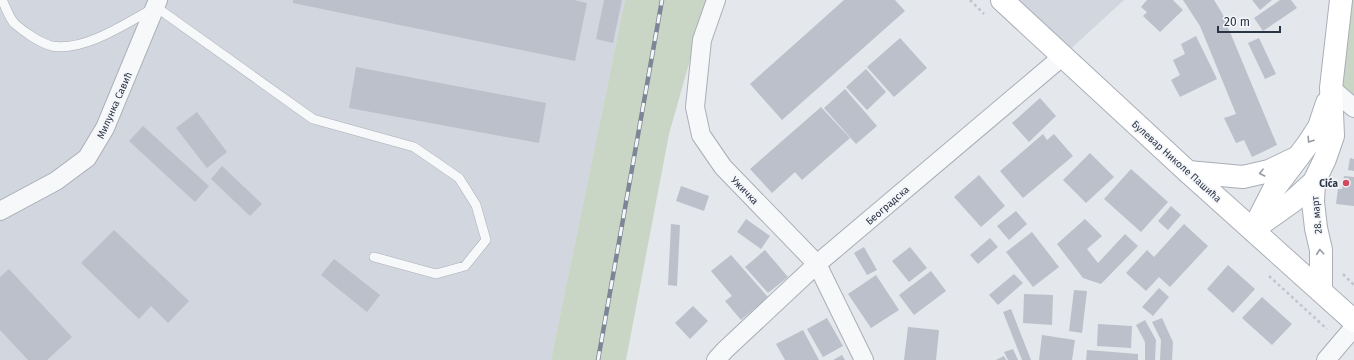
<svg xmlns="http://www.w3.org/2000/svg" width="1354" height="360" viewBox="0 0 1354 360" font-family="'Fira Sans',sans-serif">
<rect width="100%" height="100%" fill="#e4e7ec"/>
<g fill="#d2d6de">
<path d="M0,0H625L551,360H0Z"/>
<path d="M1002,0H1124L1063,56Z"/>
</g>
<g fill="#c9d6c5">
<path d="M625,0H707L669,134L626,360H551Z"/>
<path d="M1341,0H1354V108L1331,88Z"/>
</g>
<g fill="#bbc0ca">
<path d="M293,0H574L587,3L575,61L293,3Z"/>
<path d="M604,0H622L613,43L596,39Z"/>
<path d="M844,0H895L905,11L782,120L750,84Z"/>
<path d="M1147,0H1173L1183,10L1160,32L1143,16L1147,12L1141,7Z"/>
<path d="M1183,0H1214L1222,13L1277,145L1252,157L1244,140L1236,143L1224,118L1236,114L1200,26Z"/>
<path d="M1252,0H1272L1260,10Z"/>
<path d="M1280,0H1291L1297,8L1263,31L1254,18Z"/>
<path d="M1196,36L1217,79L1180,97L1171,80L1180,75L1173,60L1185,54L1181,44Z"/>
<path d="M900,38L927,68L894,97L867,67Z"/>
<path d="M1259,38L1276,74L1265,79L1248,43Z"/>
<path d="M356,67L546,103L539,143L349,108Z"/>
<path d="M866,69L886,92L867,110L846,87Z"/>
<path d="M845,89L877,126L856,144L824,108Z"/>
<path d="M1040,98L1056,116L1029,142L1012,123Z"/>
<path d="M821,107L850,138L802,180L795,172L772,193L750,169Z"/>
<path d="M197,112L227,152L207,168L176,128Z"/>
<path d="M143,126L209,186L195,202L129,141Z"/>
<path d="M1043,134L1047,140L1054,134L1073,156L1023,198L1000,171Z"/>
<path d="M1090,153L1114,177L1086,203L1063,180Z"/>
<path d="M1350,158L1354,159V171L1348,170Z"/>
<path d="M222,166L262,204L250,216L211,179Z"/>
<path d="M1131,169L1168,202L1141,232L1104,199Z"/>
<path d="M979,175L1005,206L981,227L954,197Z"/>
<path d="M1344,176L1354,177V206L1336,204L1338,189H1342Z"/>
<path d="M681,186L709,196L704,211L676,201Z"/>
<path d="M1171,206L1181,215L1168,230L1158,221Z"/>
<path d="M1016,211L1027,224L1009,240L997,226Z"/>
<path d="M746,219L770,236L761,249L737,232Z"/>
<path d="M1085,219L1102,236L1087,249L1098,263L1125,234L1138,246L1101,284L1083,278L1057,244Z"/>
<path d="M671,224L680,225L677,286L668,285Z"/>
<path d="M1184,224L1208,246L1170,287L1159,277L1146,291L1126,273L1147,250L1154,257Z"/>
<path d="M114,230L189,301L168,323L151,306L139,319L81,263Z"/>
<path d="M1032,232L1059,267L1033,287L1006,252Z"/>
<path d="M990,238L998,247L978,264L970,255Z"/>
<path d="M864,247L877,270L867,275L854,253Z"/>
<path d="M910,247L927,268L909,282L892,261Z"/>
<path d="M765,250L788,277L768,293L745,267Z"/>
<path d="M731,255L768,297L741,320L725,301L732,296L711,271Z"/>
<path d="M334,259L380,295L367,312L321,275Z"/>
<path d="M1228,265L1255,289L1233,313L1207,289Z"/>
<path d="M9,269L72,337L47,360H28L0,330V277Z"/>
<path d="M931,271L946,291L914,315L899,295Z"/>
<path d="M1014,274L1023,283L998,305L989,295Z"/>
<path d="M876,275L899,310L871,328L848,294Z"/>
<path d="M1159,288L1169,297L1153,316L1142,307Z"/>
<path d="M1074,290L1087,291L1082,333L1069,331Z"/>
<path d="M1024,294L1053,295L1052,325L1023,323Z"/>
<path d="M1262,297L1292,324L1272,345L1242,318Z"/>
<path d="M693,306L708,321L690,339L675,323Z"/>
<path d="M1011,309L1031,360H1022L1003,312Z"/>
<path d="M827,318L843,346L823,357L807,329Z"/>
<path d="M1162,318L1173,342L1172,360H1160L1161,340L1152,322Z"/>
<path d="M1145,320L1156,340L1155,360H1145V342L1136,325Z"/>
<path d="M1098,324L1132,326L1131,348L1097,346Z"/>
<path d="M908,327L939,330L936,360H904Z"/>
<path d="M803,330L819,360H785L776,344Z"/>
<path d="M1042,335L1075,340L1072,360H1039Z"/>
<path d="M1013,349L1018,360H1008L1004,352Z"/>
<path d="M1087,350L1138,354V360H1086Z"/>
<path d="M842,355L845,360H833Z"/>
<path d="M1004,356L1006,360H996Z"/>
</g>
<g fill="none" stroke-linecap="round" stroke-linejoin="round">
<g stroke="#a9aeb7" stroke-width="10">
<path id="lane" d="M2,0C6,7 9,18 15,24C24,32 40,43 52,46C85,52 128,22 156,7L313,119L414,147L459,178L476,205L486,240L465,266L436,274L374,257"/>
</g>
<g stroke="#a9aeb7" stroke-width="20">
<g id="street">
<path d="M716,0L702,40L695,107L701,135L723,167L817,264L864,360"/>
<path d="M1331,88L1354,108"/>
<path d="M0,211L56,181L87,158L105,128L158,0"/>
<path d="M716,360L725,350L817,264L1063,56"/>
<path d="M1326,360L1354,327"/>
</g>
</g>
<g stroke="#a9aeb7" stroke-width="24">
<g id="secondary">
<path d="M1002,0L1188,172L1354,321"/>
<path d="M1188,172L1243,177L1269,171L1294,159"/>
<path d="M1255,228L1293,201L1314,182"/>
<path d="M1253,230L1274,189L1308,144L1319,127L1327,103"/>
<path d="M1321,291V250L1316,228L1313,202L1314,182L1325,159L1333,136L1331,88L1341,0"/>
</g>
</g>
<g stroke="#c2c5cb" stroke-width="2.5" stroke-dasharray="3 3" stroke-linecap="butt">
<path d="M970,0L984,14"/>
<path d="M1343,274L1354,285"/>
<path d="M1269,276L1327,329"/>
</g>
<use href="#lane" stroke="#f7f8fa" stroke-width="9"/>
<use href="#street" stroke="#f7f8fa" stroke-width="18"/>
<use href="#secondary" stroke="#fff" stroke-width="22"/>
<g stroke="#7d8696" stroke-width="4.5">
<path id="rail" d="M598,360L662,0"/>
</g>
<use href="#rail" stroke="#f4f6f9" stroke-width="3" stroke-dasharray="9" stroke-linecap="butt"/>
</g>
<defs><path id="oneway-chevron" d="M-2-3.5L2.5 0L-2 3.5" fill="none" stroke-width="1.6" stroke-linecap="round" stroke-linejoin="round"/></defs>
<g stroke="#959aa2">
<use href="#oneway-chevron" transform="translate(1310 140) rotate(123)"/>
<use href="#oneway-chevron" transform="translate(1262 173) rotate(166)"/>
<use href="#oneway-chevron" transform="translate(1320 252) rotate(-95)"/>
</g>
<circle fill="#d1495b" stroke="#f4f6f9" stroke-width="1.5" cx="1346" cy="183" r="4"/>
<g text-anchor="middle" stroke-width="3.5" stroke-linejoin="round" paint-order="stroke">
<g font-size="10" fill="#2b3445" stroke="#f4f6f9">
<text transform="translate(114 105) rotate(-66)" y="4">Милунка Савић</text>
<text transform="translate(1177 161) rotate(42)" y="4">Булевар Николе Пашића</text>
<text transform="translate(745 190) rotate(46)" y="4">Ужичка</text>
<text transform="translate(887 205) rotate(-41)" y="4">Београдска</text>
<text transform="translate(1316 215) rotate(-95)" y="4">28. март</text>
</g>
<g font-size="10" font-weight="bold" fill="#2b3445" stroke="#f4f6f9" text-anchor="end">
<text x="1338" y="187">Cića</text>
</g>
</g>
<path d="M1218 26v6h62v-6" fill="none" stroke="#2b3445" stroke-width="2"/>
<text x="1224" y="26" font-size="12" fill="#2b3445" stroke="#f4f6f9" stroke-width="3" paint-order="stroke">20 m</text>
</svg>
